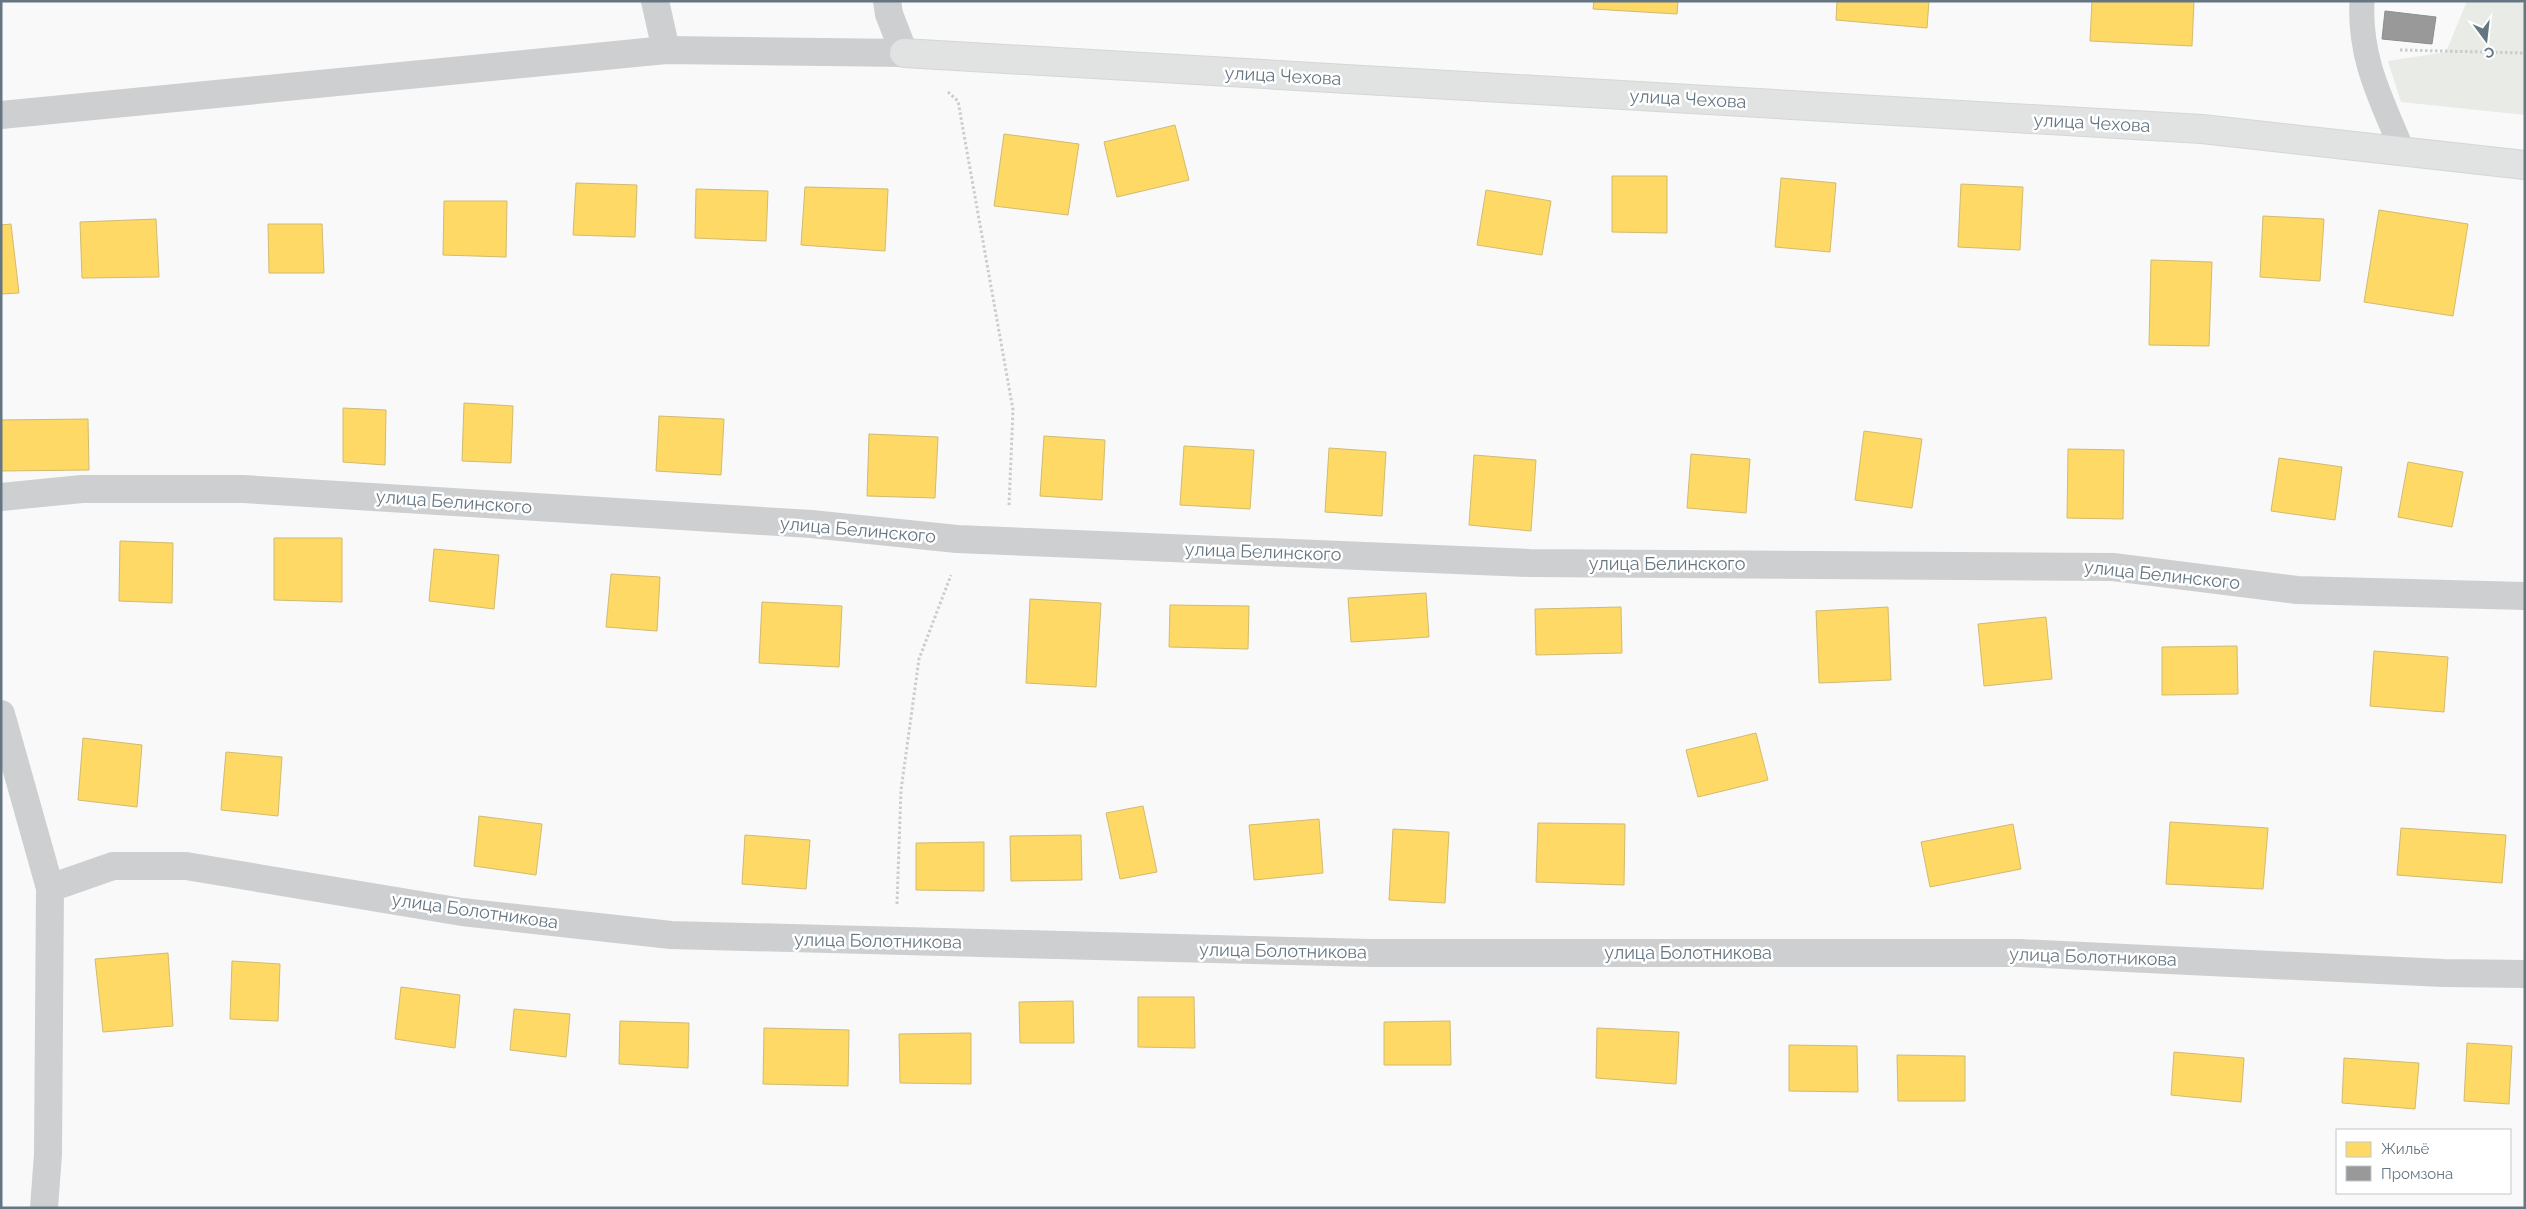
<svg xmlns="http://www.w3.org/2000/svg" width="2526" height="1209" viewBox="0 0 2526 1209" font-family="Raleway,sans-serif">
<rect width="100%" height="100%" fill="#f9f9f9"/>
<path fill="#e8ebe6" d="M2467,1H2518L2525,5V115L2401,102L2388,61L2446,52Z"/>
<g fill="#ffd966" stroke="#d1bb6f">
<path d="M1594,1H1678L1677,14L1593,9Z"/>
<path d="M1837,1H1929L1927,28L1836,20Z"/>
<path d="M2092,1H2194L2192,46L2090,41Z"/>
<path d="M1175,125L1189,180L1117,197L1104,142Z"/>
<path d="M1004,134L1079,144L1068,215L994,206Z"/>
<path d="M1612,176H1667V233L1612,232Z"/>
<path d="M1781,178L1836,183L1830,252L1775,247Z"/>
<path d="M576,183L637,185L635,237L573,235Z"/>
<path d="M1961,184L2023,187L2020,250L1958,247Z"/>
<path d="M805,187L888,189L885,251L801,245Z"/>
<path d="M696,189L768,191L766,241L695,238Z"/>
<path d="M1486,190L1551,201L1542,255L1477,245Z"/>
<path d="M444,201H507L506,257L443,255Z"/>
<path d="M2379,210L2468,224L2453,316L2364,302Z"/>
<path d="M2263,216L2324,219L2320,281L2260,277Z"/>
<path d="M156,219L159,277L82,278L80,222Z"/>
<path d="M11,224L19,293L1,294V225Z"/>
<path d="M268,224H322L324,273H269Z"/>
<path d="M2151,260L2212,262L2209,346L2149,345Z"/>
<path d="M464,403L513,406L511,463L462,461Z"/>
<path d="M343,408L386,410L385,465L343,462Z"/>
<path d="M659,416L724,419L721,475L656,471Z"/>
<path d="M88,419L89,470L1,471V420Z"/>
<path d="M1864,431L1922,439L1912,508L1855,500Z"/>
<path d="M869,434L938,437L935,498L867,496Z"/>
<path d="M1044,436L1105,440L1102,500L1040,496Z"/>
<path d="M1184,446L1254,450L1250,509L1180,505Z"/>
<path d="M1329,448L1386,452L1382,516L1325,512Z"/>
<path d="M2068,449L2124,450L2123,519L2067,518Z"/>
<path d="M1691,454L1750,459L1746,513L1687,508Z"/>
<path d="M1474,455L1536,460L1531,531L1469,525Z"/>
<path d="M2279,458L2342,467L2335,520L2271,511Z"/>
<path d="M2408,462L2463,472L2452,527L2398,517Z"/>
<path d="M274,538H342V602L274,600Z"/>
<path d="M120,541L173,543L172,603L119,601Z"/>
<path d="M434,549L499,555L494,609L429,601Z"/>
<path d="M611,574L660,577L657,631L606,627Z"/>
<path d="M1426,593L1429,637L1351,642L1348,598Z"/>
<path d="M1030,599L1101,603L1096,687L1026,683Z"/>
<path d="M762,602L842,606L839,667L759,663Z"/>
<path d="M1170,605L1249,606L1248,649L1169,647Z"/>
<path d="M1621,607L1622,653L1536,655L1535,609Z"/>
<path d="M1888,607L1891,680L1819,683L1816,611Z"/>
<path d="M2046,617L2052,679L1984,686L1978,624Z"/>
<path d="M2237,646L2238,694L2162,695V647Z"/>
<path d="M2374,651L2448,657L2444,712L2370,706Z"/>
<path d="M1756,733L1768,780L1698,797L1686,750Z"/>
<path d="M83,738L142,745L137,807L78,800Z"/>
<path d="M226,752L282,757L278,816L221,810Z"/>
<path d="M1143,806L1157,872L1120,879L1106,813Z"/>
<path d="M479,816L542,824L536,875L474,866Z"/>
<path d="M1319,819L1323,873L1254,880L1249,825Z"/>
<path d="M2170,822L2268,828L2263,889L2166,884Z"/>
<path d="M1538,823L1625,824L1624,885L1536,882Z"/>
<path d="M2013,824L2021,869L1930,887L1921,842Z"/>
<path d="M2401,828L2506,835L2502,883L2397,875Z"/>
<path d="M1393,829L1449,832L1445,903L1389,900Z"/>
<path d="M745,835L810,840L806,889L742,884Z"/>
<path d="M1081,835L1082,880L1011,881L1010,836Z"/>
<path d="M984,842V891L916,890V843Z"/>
<path d="M168,953L173,1026L103,1032L95,959Z"/>
<path d="M232,961L280,964L278,1021L230,1019Z"/>
<path d="M401,987L460,995L455,1048L395,1039Z"/>
<path d="M1138,997H1194L1195,1048L1138,1047Z"/>
<path d="M1073,1001L1074,1043H1020L1019,1002Z"/>
<path d="M514,1009L570,1014L566,1057L510,1050Z"/>
<path d="M620,1021L689,1023L688,1068L619,1064Z"/>
<path d="M1450,1021L1451,1065H1384V1022Z"/>
<path d="M764,1028L849,1030L848,1086L763,1084Z"/>
<path d="M1597,1028L1679,1032L1676,1084L1596,1078Z"/>
<path d="M971,1033V1084L900,1083L899,1034Z"/>
<path d="M2467,1043L2512,1046L2509,1104L2464,1101Z"/>
<path d="M1789,1045L1857,1046L1858,1092L1789,1091Z"/>
<path d="M2174,1052L2244,1058L2241,1102L2171,1095Z"/>
<path d="M1897,1055L1965,1056V1101H1898Z"/>
<path d="M2344,1058L2419,1063L2415,1109L2342,1103Z"/>
</g>
<path fill="#999" stroke="#898e92" d="M2385,11L2436,17L2432,44L2382,39Z"/>
<g fill="none" stroke-linecap="round" stroke-linejoin="round">
<g stroke="#d5d6d7" stroke-width="30">
<path id="secondary" d="M904,53L2202,129L2525,165"/>
</g>
<g stroke="#cbcccd" stroke-width="3" stroke-dasharray="2.5 2.5" stroke-linecap="butt">
<path d="M2400,50L2525,53"/>
<path d="M948,92L958,101L1013,410L1009,506"/>
<path d="M897,904L901,790L919,659L951,575"/>
</g>
<path stroke="#cecfd0" stroke-width="25" d="M2362,1C2359,59 2381,98 2402,150"/>
<g stroke="#cecfd0" stroke-width="28">
<path d="M655,1L666,50"/>
<path d="M1,115L666,50L904,53L889,14L887,1"/>
<path d="M1,497L82,489H243L811,524L957,539L1529,563L2113,567L2297,590L2525,596"/>
<path d="M1,714L50,888L48,1154L44,1208"/>
<path d="M50,888L113,866H186L462,912L671,935L1371,953H2020L2443,973L2525,974"/>
</g>
<use href="#secondary" stroke="#e1e2e2" stroke-width="28"/>
</g>
<g text-anchor="middle" stroke-width="5" stroke-linejoin="round" paint-order="stroke">
<g font-size="18" fill="#657683" stroke="#fff">
<text transform="translate(1283 76) rotate(3)" y="6">улица Чехова</text>
<text transform="translate(1688 99) rotate(3)" y="6">улица Чехова</text>
<text transform="translate(2092 123) rotate(3)" y="6">улица Чехова</text>
<text transform="translate(454 502) rotate(4)" y="6">улица Белинского</text>
<text transform="translate(858 530) rotate(5)" y="6">улица Белинского</text>
<text transform="translate(1263 552) rotate(2)" y="6">улица Белинского</text>
<text x="1667" y="570">улица Белинского</text>
<text transform="translate(2162 575) rotate(6)" y="6">улица Белинского</text>
<text transform="translate(475 911) rotate(8)" y="6">улица Болотникова</text>
<text transform="translate(878 941) rotate(1)" y="6">улица Болотникова</text>
<text transform="translate(1283 951) rotate(1)" y="6">улица Болотникова</text>
<text x="1688" y="959">улица Болотникова</text>
<text transform="translate(2093 957) rotate(2)" y="6">улица Болотникова</text>
</g>
</g>
<rect width="2526" height="1209" fill="none" stroke="#657683" stroke-width="5"/>
<rect x="2336" y="1129" width="175" height="65" fill="#ffffff" stroke="#c1c8cd"/>
<rect x="2346" y="1142" width="25" height="15" fill="#ffd966" stroke="#c1c8cd"/>
<text x="2381" y="1154" font-size="15" fill="#657683">Жильё</text>
<rect x="2346" y="1166" width="25" height="15" fill="#999999" stroke="#c1c8cd"/>
<text x="2381" y="1179" font-size="15" fill="#657683">Промзона</text>
<g transform="translate(2486 40) rotate(165)" stroke="#ffffff" stroke-width="4" paint-order="stroke">
<path d="M0-4L9 19L0 12L-9 19Z" fill="#657683"/>
<text y="-8" font-size="14" font-weight="bold" text-anchor="middle" fill="#657683">С</text>
</g>
</svg>
